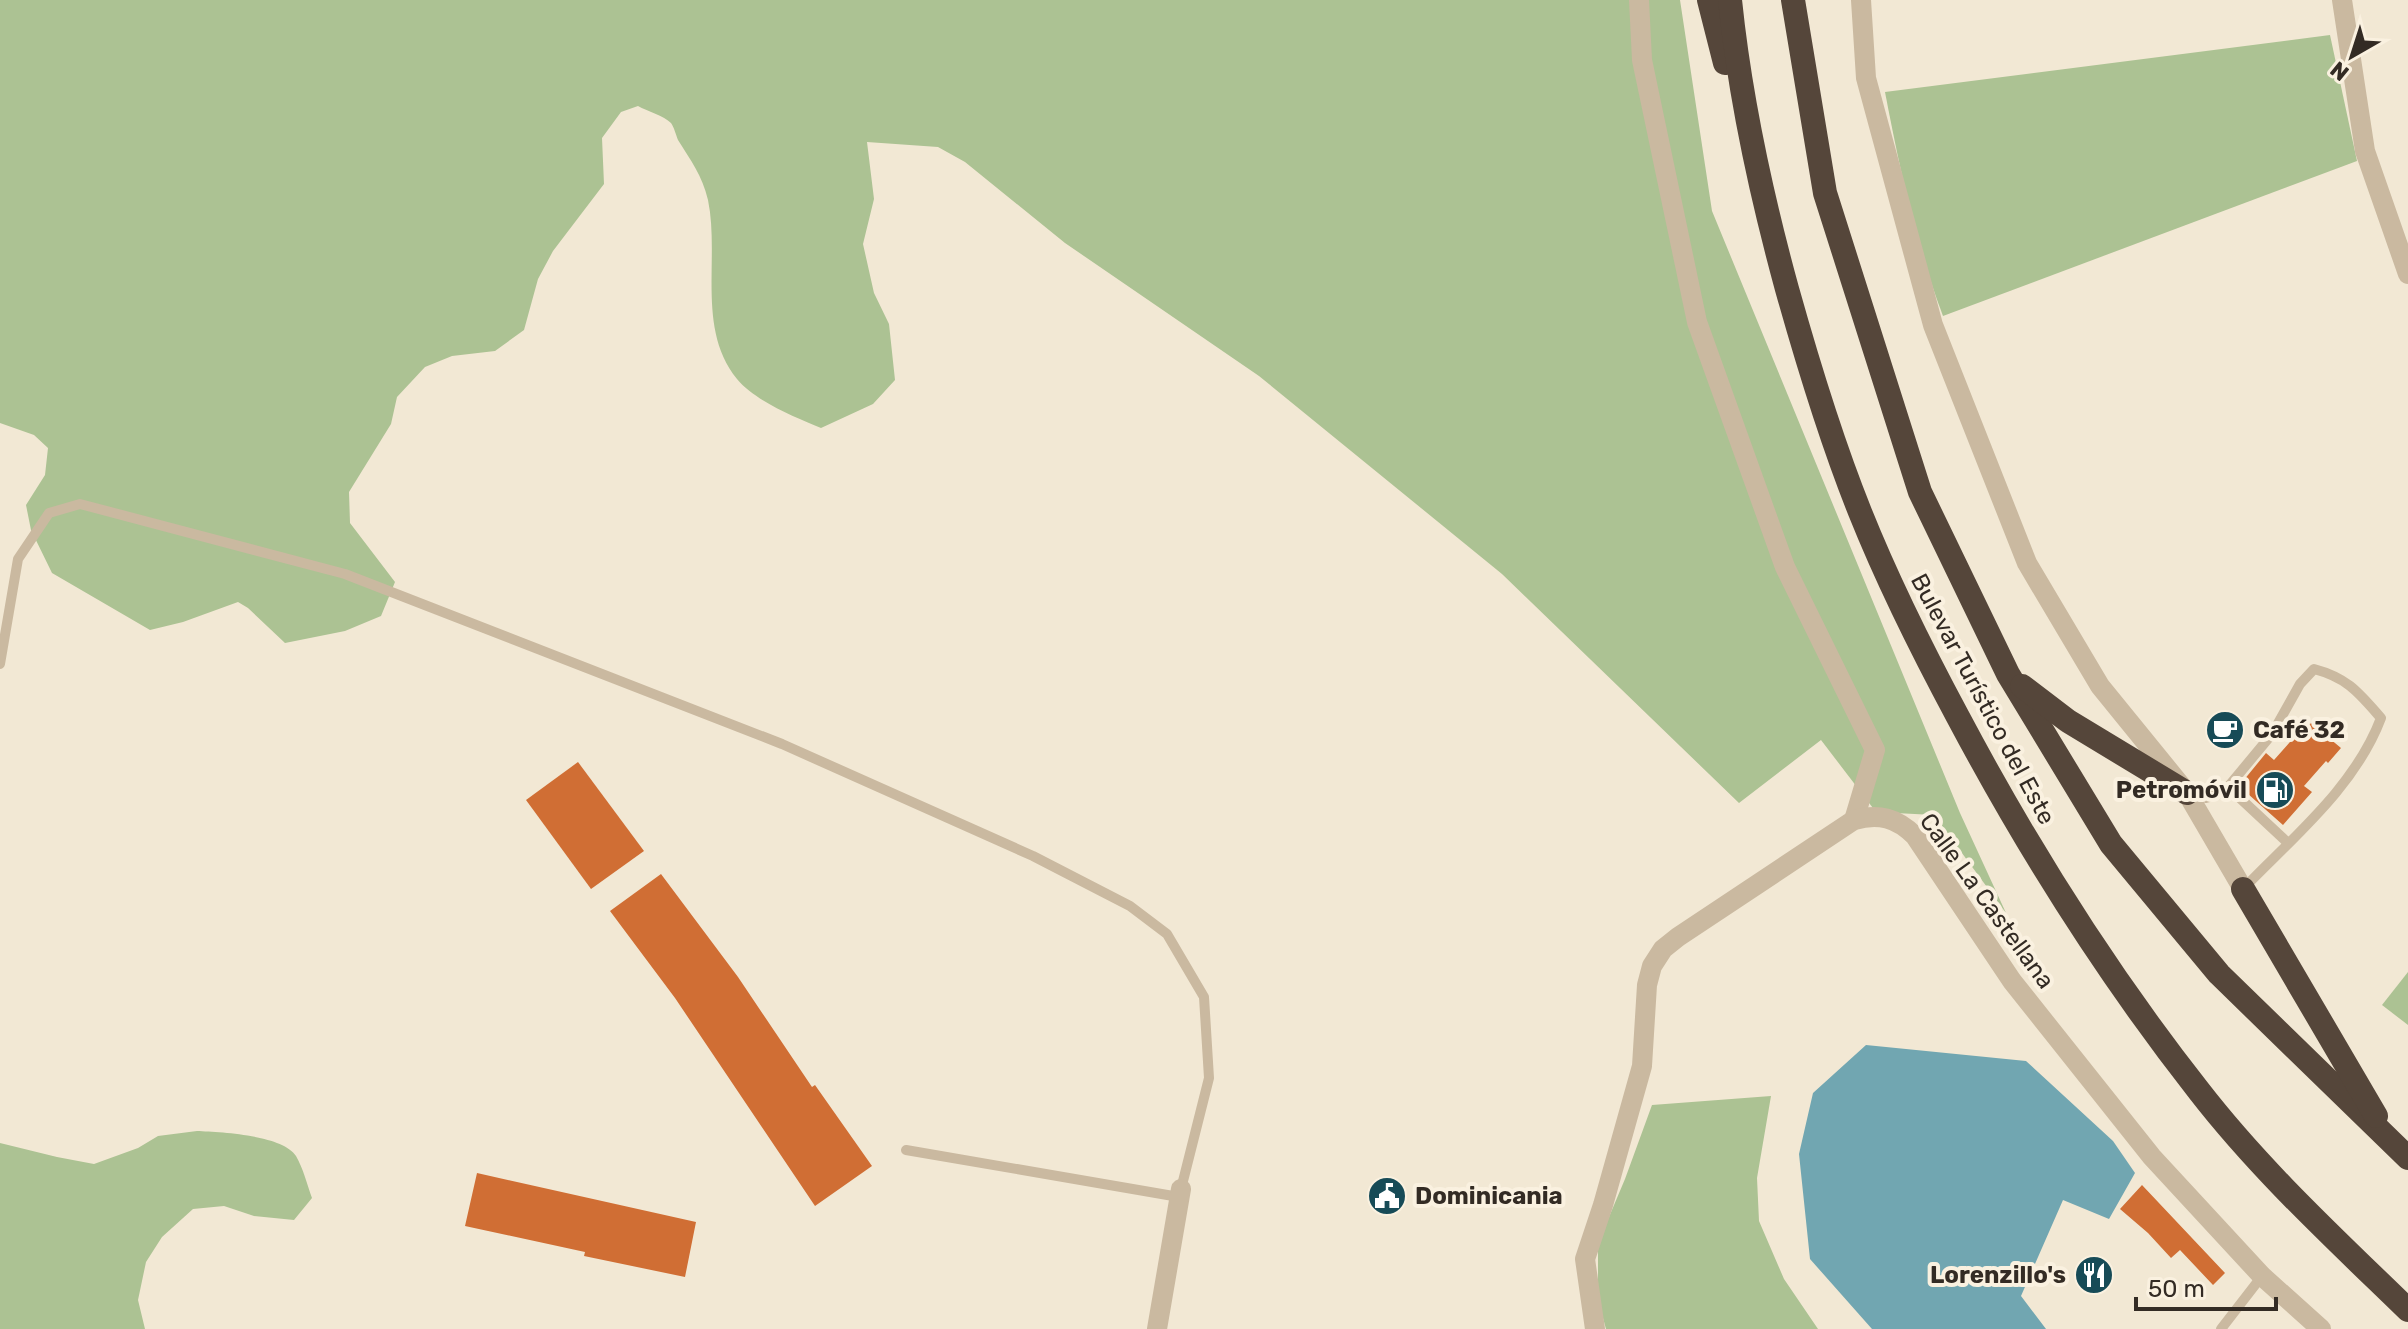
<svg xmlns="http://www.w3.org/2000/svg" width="2408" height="1329" viewBox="0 0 2408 1329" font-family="Rubik,sans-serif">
<rect width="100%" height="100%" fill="#f2e8d4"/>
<g fill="#acc293">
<path d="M0,0H1680L1712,211L1960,813L2006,913L1934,815L1876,812L1821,740L1739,803L1502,574L1259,376L1065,243L965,162L938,147L867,142L874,199L863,244L874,293L889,324L895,380L873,404L821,428C795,417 755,401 737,379C696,329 720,258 708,200C702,175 691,161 678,140C676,135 674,127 671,123C664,116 647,111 638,106L621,112L602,138L604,184L553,251L538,279L524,330L495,351L452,356L425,367L397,397L391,424L349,492L350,523L395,582L381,616L345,631L285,643L248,608L238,602L183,622L150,630L52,573L31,530L26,505L45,475L48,448L34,435L0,423Z"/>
<path d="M2330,35L2357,161L1943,316C1915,242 1900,170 1885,92Z"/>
<path d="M2408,972V1025L2382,1005Z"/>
<path d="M1771,1096L1757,1178L1759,1221L1784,1279L1818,1329H1606L1598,1300V1243L1625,1179L1652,1105Z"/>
<path d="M197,1131C220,1132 283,1135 296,1156C303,1168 307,1184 312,1198L294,1220L254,1216L224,1206L193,1209L162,1237L146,1262L138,1300L145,1329H0V1143L57,1157L94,1164L138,1148L158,1136Z"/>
</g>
<path fill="#71a6b1" d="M1866,1045L2026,1061L2113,1141L2135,1173L2109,1219L2063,1200L2021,1296L2046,1329H1872L1810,1259L1799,1154L1813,1093Z"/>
<g fill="#d06e34">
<path d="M2311,723L2341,748L2328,763L2326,761L2304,786L2312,792L2283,825L2239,786L2266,753L2274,760L2297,734L2300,736Z"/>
<path d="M578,762L644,851L591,889L526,800Z"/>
<path d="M661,874L738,977L812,1087L815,1085L872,1166L815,1206L675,998L610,911Z"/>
<path d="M477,1173L696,1222L685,1277L584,1256L585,1252L465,1226Z"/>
<path d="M2142,1185L2225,1273L2213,1285L2180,1250L2171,1258L2148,1233L2120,1209Z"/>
</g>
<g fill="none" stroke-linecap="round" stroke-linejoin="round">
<g stroke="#cab9a0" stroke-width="10">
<path d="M0,664L18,559L49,513L80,504L345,574L782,744L1033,856L1130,906L1167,934L1204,997L1209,1078L1181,1189"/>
<path d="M2228,787L2287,842"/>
<path d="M2188,793L2206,798L2223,793L2272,734L2300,684L2314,669C2348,678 2359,693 2381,718C2355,787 2293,837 2243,889"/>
<path d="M906,1150L1179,1197"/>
<path d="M2221,1329L2262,1276"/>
</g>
<g stroke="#cab9a0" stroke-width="20">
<path d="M1639,0L1642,60L1697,322L1785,567L1875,750L1854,820"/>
<path d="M1861,0L1866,78L1933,325L2027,563L2100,686L2187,793L2243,889"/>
<path d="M2342,0L2365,151L2408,274"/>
<path d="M1157,1329L1181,1189"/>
<path d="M1595,1329L1585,1259L1603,1205L1642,1066L1647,985L1652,966L1663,949L1678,937L1854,820C1879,813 1897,818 1915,836L2012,981L2152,1157L2262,1276L2321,1329"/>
</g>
<g stroke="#55463a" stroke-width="24">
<path d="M1709,0L1725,63"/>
<path d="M1730,0C1740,98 1761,194 1787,289C1808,364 1831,440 1860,512C1888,582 1922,650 1958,717C2028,849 2107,974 2199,1091C2261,1171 2336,1240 2408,1310"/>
<path d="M1793,0L1825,193L1920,492L2008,674L2111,844L2219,974L2408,1158"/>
<path d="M2022,686L2068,721L2187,793"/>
<path d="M2243,889L2376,1116"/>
</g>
</g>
<defs>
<g id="cafe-disc" transform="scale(2)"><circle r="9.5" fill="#174b57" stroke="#faf1e0"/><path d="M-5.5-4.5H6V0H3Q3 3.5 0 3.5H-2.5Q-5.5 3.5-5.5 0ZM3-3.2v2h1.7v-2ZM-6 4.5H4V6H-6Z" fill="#fff"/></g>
<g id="fuel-disc" transform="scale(2)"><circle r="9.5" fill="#174b57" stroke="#faf1e0"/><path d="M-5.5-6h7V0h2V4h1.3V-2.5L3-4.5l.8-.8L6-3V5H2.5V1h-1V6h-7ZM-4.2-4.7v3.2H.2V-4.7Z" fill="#fff"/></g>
<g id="civic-disc" transform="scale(2)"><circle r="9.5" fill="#174b57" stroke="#faf1e0"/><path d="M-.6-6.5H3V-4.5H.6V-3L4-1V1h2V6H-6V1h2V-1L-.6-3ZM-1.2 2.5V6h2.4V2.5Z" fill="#fff"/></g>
<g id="restaurant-disc" transform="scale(2)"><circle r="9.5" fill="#174b57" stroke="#faf1e0"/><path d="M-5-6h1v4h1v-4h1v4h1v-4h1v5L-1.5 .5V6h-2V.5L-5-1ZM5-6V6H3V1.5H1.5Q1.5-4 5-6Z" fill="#fff"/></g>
</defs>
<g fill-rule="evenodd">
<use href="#cafe-disc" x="2225" y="730"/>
<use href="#fuel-disc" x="2275" y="790"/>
<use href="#civic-disc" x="1387" y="1196"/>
<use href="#restaurant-disc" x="2094" y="1275"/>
</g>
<g text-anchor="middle" stroke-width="8" stroke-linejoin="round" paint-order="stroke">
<g font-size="24" fill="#332b24" stroke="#faf1e0">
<text transform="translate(1983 699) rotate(62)" y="8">Bulevar Turístico del Este</text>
<text transform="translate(1987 901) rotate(54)" y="8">Calle La Castellana</text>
</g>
<g font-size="24" font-weight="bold" fill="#332b24" stroke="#faf1e0" text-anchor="start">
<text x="2253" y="738">Café 32</text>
<text x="2247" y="798" text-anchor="end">Petromóvil</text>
<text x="1415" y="1204">Dominicania</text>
<text x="2066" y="1283" text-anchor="end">Lorenzillo's</text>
</g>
</g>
<g transform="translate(2352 56) rotate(219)" stroke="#faf1e0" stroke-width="6" paint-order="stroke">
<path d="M0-6L14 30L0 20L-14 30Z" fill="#332b24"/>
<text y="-12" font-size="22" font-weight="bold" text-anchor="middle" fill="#332b24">N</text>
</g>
<path d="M2136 1297v12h140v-12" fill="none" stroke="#332b24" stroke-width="4"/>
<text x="2148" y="1297" font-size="24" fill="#332b24" stroke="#faf1e0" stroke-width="6" paint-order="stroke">50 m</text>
</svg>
